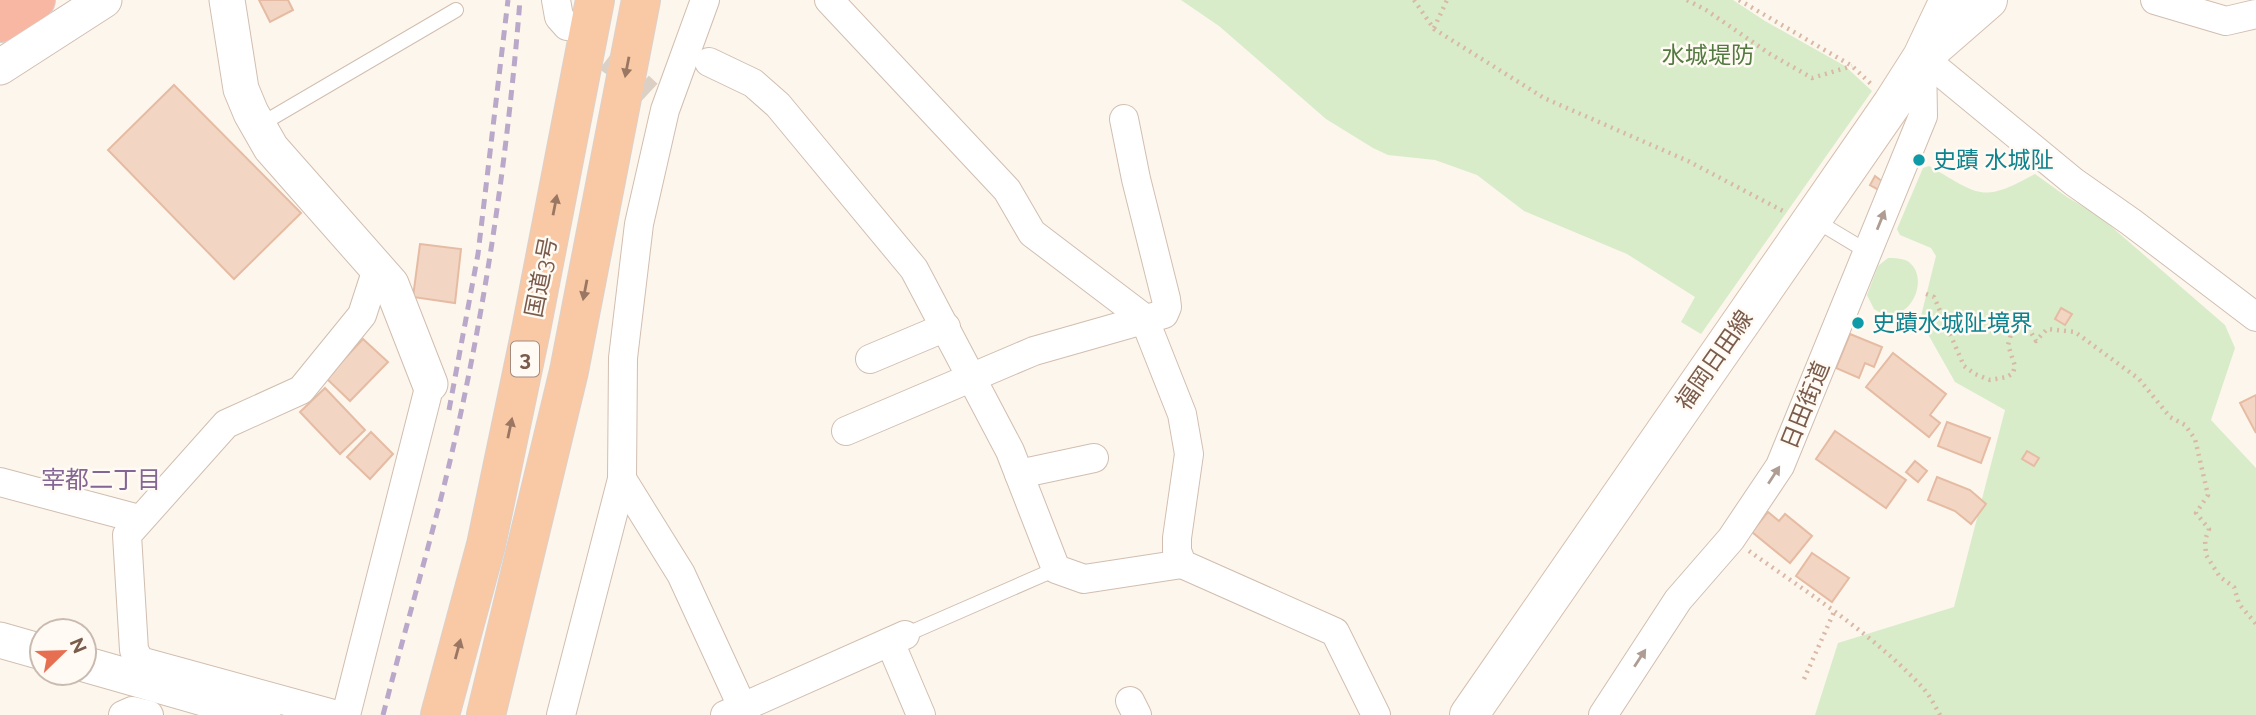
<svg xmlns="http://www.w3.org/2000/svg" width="2256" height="715" viewBox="0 0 2256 715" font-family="Raleway,'Noto Sans JP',sans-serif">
<rect width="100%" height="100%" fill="#fdf6ec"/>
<g fill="#d8ecc9">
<path d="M1181,0H1733L1765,21L1845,66L1872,91L1701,334L1681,322L1695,297L1627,254L1524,211L1477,175L1435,160L1388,155L1373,148L1326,119L1219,26Z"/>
<path d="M1929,166C1980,195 1981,204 2035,174L2067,197L2099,216L2225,325L2235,348L2211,420L2256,468V715H1815L1838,643L1954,607L2005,410L1955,382L1920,320L1936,256L1931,248L1900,235L1897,229L1923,168Z"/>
<path d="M1888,258C1895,258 1904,258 1910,263C1931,281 1907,331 1874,309L1867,295L1878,266Z"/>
</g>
<g fill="#f3d5c3" stroke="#e6bba3" stroke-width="2">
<path d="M259,0H288L293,10L270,22Z"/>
<path d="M174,85L301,213L234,279L108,150Z"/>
<path d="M1875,176L1883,182L1879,190L1870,185Z"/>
<path d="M420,244L461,249L455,303L413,297Z"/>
<path d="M2061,308L2072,314L2065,325L2055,319Z"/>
<path d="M1850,334L1882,347L1874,367L1865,363L1859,378L1836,368Z"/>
<path d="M363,339L388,362L350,401L326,378Z"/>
<path d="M1893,353L1946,394L1930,415L1940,423L1929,437L1866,387Z"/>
<path d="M325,388L365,430L340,454L300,412Z"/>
<path d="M2256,395V433L2240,403Z"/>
<path d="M1947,422L1990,438L1981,463L1938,446Z"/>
<path d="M1835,431L1906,480L1886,508L1816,459Z"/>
<path d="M371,432L393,454L370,479L347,457Z"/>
<path d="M2027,451L2039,458L2034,466L2022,459Z"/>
<path d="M1915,461L1927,471L1918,482L1906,472Z"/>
<path d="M1937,477L1970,490L1986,504L1971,524L1955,511L1928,500Z"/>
<path d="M1768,512L1779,521L1785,514L1812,536L1790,563L1752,532Z"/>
<path d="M1812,553L1849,578L1832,602L1796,576Z"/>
</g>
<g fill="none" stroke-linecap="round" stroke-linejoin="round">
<path stroke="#dcd0c4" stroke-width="28" stroke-dasharray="28 14" stroke-linecap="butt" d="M575,32L616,64L648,94"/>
<g stroke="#d1beb0" stroke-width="16">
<g id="service">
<path d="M258,126L456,10"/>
<path d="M1813,219L1868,252"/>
<path d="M905,635L1056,569"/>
</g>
</g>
<g stroke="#d1beb0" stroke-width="30">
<g id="minor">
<path d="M556,0L559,17L567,26"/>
<path d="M829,0L1007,190L1032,233L1144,318L1182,414L1189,454L1177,538V551L1182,564L1335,632L1376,715"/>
<path d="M2155,0L2226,21L2256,14"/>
<path d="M1922,57L2074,182L2131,222L2256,317"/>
<path d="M709,62L753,83L778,105L914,269L1010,451L1056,569L1084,579L1182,564"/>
<path d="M870,359L946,327"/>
<path d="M846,431L1034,351L1164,314L1167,307L1166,299L1136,179L1124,119"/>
<path d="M1019,474L1094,458"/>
<path d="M622,479L681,574L746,715"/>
<path d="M0,482L139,519"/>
<path d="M890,642L921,715"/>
<path d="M1130,701L1137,715"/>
<path d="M123,715L132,711L149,715"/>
<path d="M337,715L140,661L134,650L127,535L226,424L301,390L362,315L377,269"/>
<path d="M346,715L430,384"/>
<path d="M561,715L622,479L623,358L639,224L665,110L705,0"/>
<path d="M725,715L905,635"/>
<path d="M1603,715L1678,600L1731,539L1780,466L1923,116L1922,57"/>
</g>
</g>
<g stroke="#d1beb0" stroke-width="37">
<g id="tertiary">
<path d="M227,0L241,89L251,113L271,148L391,284L430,384"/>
<path d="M0,67L104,0"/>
<path d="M0,640L42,652"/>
<path d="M84,664L263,715"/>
</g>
</g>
<g stroke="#d6c0b0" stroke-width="40">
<g id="secondary">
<path d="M1934,47L1988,0"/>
<path d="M1469,715L1892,104L1922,57L1949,0"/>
</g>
</g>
<g stroke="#dad1cd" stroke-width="40">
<g id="trunk">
<path d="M440,715L486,545L531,330L595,0"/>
<path d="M486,715L569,371L641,0"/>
</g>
</g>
<g stroke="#dad1cd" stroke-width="40">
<path id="motorway" d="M0,23L36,0"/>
</g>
<g stroke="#d9b8a5" stroke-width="4.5" stroke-dasharray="2 5" stroke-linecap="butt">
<path d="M1414,0L1434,29L1544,98L1688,161L1783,211"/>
<path d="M1687,0L1706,10L1770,54L1812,78L1852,66"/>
<path d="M1739,0L1852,66L1871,84"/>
<path d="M1434,28L1447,0"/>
<path d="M1926,294L1934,297L1964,366L1975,374L1990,380L2007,377L2013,373L2015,366L2008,345L2016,316L2021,315L2036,341L2047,329L2075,332L2139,379L2170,417L2185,425L2195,439L2208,495L2196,513L2209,529L2205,540L2206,555L2220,577L2234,587L2239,604L2256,624"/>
<path d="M1749,551C1808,593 1873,634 1923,688C1930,696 1935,706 1940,715"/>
<path d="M1804,679L1834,612"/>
</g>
<use href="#service" stroke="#fff" stroke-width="14"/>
<use href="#minor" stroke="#fff" stroke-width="28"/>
<use href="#tertiary" stroke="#fff" stroke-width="35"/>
<use href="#secondary" stroke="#fff" stroke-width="38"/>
<use href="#trunk" stroke="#f9c8a4" stroke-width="38"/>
<use href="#motorway" stroke="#f7b7a3" stroke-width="38"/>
<g stroke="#b9a8c9" stroke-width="5" stroke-dasharray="10 7" stroke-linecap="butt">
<path d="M449,410L478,254L508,0"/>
<path d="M383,715C402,641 423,568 442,494C482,334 507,164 520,0"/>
</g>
</g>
<defs><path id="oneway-solid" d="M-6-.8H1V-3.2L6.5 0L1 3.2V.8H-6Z" transform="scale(1.75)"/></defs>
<g fill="#9a7763">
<use href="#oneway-solid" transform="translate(627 67) rotate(101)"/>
<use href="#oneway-solid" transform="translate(555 205) rotate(-79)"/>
<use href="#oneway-solid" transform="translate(585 290) rotate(101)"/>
<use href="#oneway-solid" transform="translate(510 428) rotate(-78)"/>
<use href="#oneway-solid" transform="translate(458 649) rotate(-75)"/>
</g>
<g fill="#af9d94">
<use href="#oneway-solid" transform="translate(1881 220) rotate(-68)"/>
<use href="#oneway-solid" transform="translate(1774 475) rotate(-57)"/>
<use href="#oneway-solid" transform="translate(1640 658) rotate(-57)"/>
</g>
<g fill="#0f9aa8" stroke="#fffaf3" stroke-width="2.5">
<circle cx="1919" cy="160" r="7"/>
<circle cx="1858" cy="323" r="7"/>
</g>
<g text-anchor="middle" stroke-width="5" stroke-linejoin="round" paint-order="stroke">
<rect fill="#fffaf3" stroke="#a28b7f" stroke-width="2" x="511" y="341.5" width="28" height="35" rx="5"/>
<g font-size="21" font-weight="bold" fill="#7a5c4d">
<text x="525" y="366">3</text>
</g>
<g font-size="23" fill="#537a41" stroke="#fffaf3">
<text x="1708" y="63">水城堤防</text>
</g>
<g font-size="23" fill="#0d838f" stroke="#fffaf3" text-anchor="start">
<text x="1933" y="168">史蹟 水城阯</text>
<text x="1872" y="331">史蹟水城阯境界</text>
</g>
<g font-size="23" fill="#7a5c4d" stroke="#fffaf3">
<text transform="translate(541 277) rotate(-79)" y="8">国道3号</text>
<text transform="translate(1714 360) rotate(-55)" y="8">福岡日田線</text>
<text transform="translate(1805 405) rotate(-68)" y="8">日田街道</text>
</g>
<g font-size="24" fill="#846695" stroke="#fffaf3">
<text x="101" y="488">宰都二丁目</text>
</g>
</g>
<g transform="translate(63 652) rotate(67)"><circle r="33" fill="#fffaf3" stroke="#cabbb1" stroke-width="2"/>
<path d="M0-5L12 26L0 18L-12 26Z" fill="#e76f51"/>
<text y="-10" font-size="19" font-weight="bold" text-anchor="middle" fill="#7a5c4d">N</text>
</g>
</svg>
